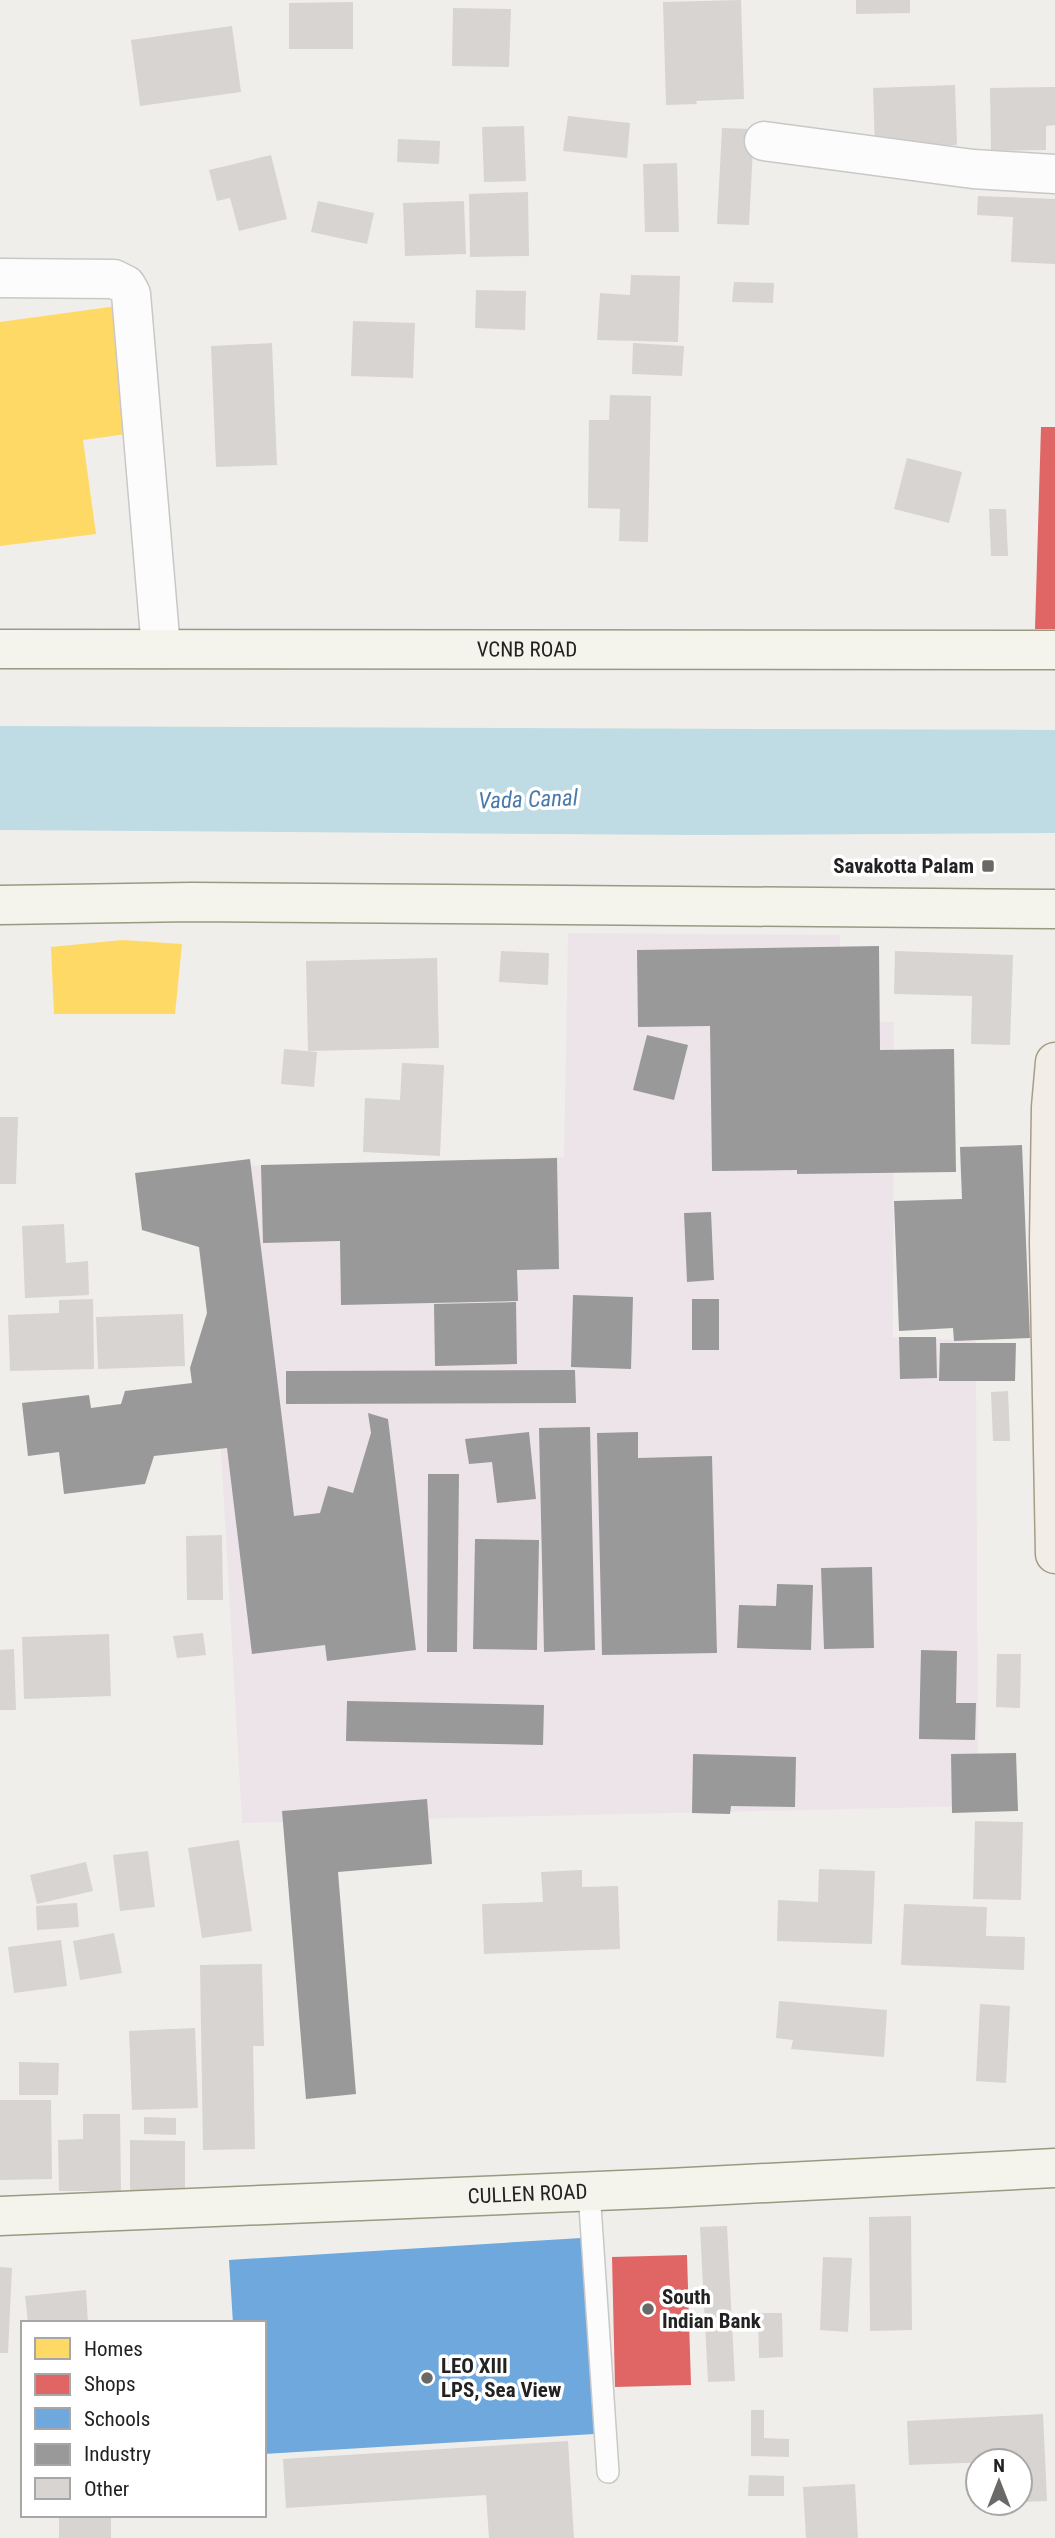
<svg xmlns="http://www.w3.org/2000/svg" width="1055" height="2538" viewBox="0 0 1055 2538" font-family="'Roboto Condensed',sans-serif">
<rect width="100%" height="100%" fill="#f0eeeb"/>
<path fill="#ede4e9" d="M568,933L840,935V1022H894L893,1337L976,1341L978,1806L242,1823L205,1167L564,1157Z"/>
<path fill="#bfdbe3" d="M0,726L1055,730V833L699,835L0,830Z"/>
<g fill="#ffd966">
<path d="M117,306L134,433L83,440L96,534L0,546V322Z"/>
<path d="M122,940L182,944L175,1014H54L51,947Z"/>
</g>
<g fill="#e06666">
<path d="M1041,427H1055V629H1035Z"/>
<path d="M687,2255L691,2385L615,2387L612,2257Z"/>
</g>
<path fill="#6fa8dc" d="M581,2238L594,2434L264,2454V2323H233L229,2260Z"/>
<g fill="#999">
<path d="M879,946L880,1050L954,1049L956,1172L797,1174V1170L712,1171L710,1026L638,1027L637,950Z"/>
<path d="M647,1035L688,1045L674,1100L633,1090Z"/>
<path d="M1022,1145L1030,1338L954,1341L953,1328L899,1331L894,1201L962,1199L960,1147Z"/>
<path d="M557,1158L559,1269L517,1270L518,1301L341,1305L340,1241L263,1243L261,1165Z"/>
<path d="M250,1159L294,1516L320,1513L328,1486L353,1493L371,1433L368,1413L388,1419L416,1650L327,1661L325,1645L252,1654L227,1448L154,1456L145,1484L64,1494L59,1452L28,1456L22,1403L89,1395L91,1408L121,1404L125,1391L192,1383L190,1368L207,1313L199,1247L142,1230L135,1173Z"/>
<path d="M711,1212L714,1280L687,1282L684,1213Z"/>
<path d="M573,1295L633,1297L631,1369L571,1367Z"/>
<rect x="692" y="1299" width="27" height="51"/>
<path d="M516,1302L517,1364L435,1366L434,1304Z"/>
<path d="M899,1337H936L937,1378L900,1379Z"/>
<path d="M940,1343H1016L1015,1381H939Z"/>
<path d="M575,1370L576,1403L286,1404V1371Z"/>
<path d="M590,1427L595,1650L544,1652L539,1428Z"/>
<path d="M529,1432L536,1499L497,1503L492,1462L469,1464L465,1439Z"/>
<path d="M638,1432V1458L712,1456L717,1653L602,1655L597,1433Z"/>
<path d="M428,1474H459L457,1652H427Z"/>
<path d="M475,1539L539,1540L537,1650L473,1649Z"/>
<path d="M872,1567L874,1648L824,1649L821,1568Z"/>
<path d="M777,1584L813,1585L811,1650L737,1648L739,1605L776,1606Z"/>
<path d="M921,1650L957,1651L956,1703H976L975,1740L919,1739Z"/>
<path d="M347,1701L544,1705L543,1745L346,1741Z"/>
<path d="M1016,1753L1018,1811L952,1813L951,1754Z"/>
<path d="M693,1754L796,1757L795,1807L731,1806L730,1814L692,1813Z"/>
<path d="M427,1799L432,1864L338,1872L356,2094L306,2099L282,1811Z"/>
</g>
<g fill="#d7d4d2">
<path d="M741,0L744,99L696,101L697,104L666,105L663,2Z"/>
<path d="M856,0H910V13L856,14Z"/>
<path d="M353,2V49H289V3Z"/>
<path d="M453,8L511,9L509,67L452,66Z"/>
<path d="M232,26L241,92L140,106L131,40Z"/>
<path d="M955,85L957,145L875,148L873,88Z"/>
<path d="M1055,87V125L1046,126V150L991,151L990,88Z"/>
<path d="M568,116L630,123L627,158L563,151Z"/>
<path d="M524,126L526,181L484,182L482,127Z"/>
<path d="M722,128L754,129L749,225L717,224Z"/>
<path d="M398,139L440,141L439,164L397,162Z"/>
<path d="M271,155L287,219L239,231L230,198L217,201L209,170Z"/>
<path d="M677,163L679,232H645L643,164Z"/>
<path d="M528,192L529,256L470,257L469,194Z"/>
<path d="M978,196L1055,199V264L1011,262L1013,217L977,215Z"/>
<path d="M318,201L374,213L367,244L311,232Z"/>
<path d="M464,201L466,254L405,256L403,203Z"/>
<path d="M631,275L680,276L678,342L597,340L600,293L630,295Z"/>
<path d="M734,282L774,283L773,303L732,302Z"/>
<path d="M476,290L526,291L525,330L475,328Z"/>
<path d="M353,321L415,323L413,378L351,376Z"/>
<path d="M272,343L277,465L216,467L211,346Z"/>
<path d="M633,343L684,346L682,376L632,374Z"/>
<path d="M610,395L651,396L648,542L619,541L620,509L588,508L589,420H609Z"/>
<path d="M907,458L962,472L949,523L894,509Z"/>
<path d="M989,509H1006L1008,556H991Z"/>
<path d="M501,951L549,953L548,985L499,982Z"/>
<path d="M895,951L1013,955L1010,1045L971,1044L972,996L894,994Z"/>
<path d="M437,958L439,1048L308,1051L306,961Z"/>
<path d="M284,1049L317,1052L314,1087L281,1084Z"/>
<path d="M402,1063L444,1065L440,1156L363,1152L365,1098L400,1100Z"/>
<path d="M0,1117H18L16,1184H0Z"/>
<path d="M64,1224L66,1263L88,1261L89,1295L25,1298L22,1226Z"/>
<path d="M93,1299L94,1369L10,1371L8,1315L59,1313V1300Z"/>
<path d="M183,1314L185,1366L98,1369L96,1317Z"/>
<path d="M1008,1391L1010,1441H993L991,1392Z"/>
<path d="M222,1535L223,1600H187L186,1536Z"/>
<path d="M203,1633L206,1655L177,1658L173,1636Z"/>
<path d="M109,1634L111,1696L24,1699L22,1637Z"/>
<path d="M14,1649L16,1710H0V1650Z"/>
<path d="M997,1654H1021L1020,1708L996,1707Z"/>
<path d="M975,1821L1023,1822L1021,1900L973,1899Z"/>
<path d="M239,1840L252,1931L202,1938L188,1848Z"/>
<path d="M148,1851L155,1907L120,1911L113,1855Z"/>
<path d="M86,1862L93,1891L37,1904L30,1875Z"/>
<path d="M819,1869L875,1871L872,1944L777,1941L778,1900L818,1902Z"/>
<path d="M582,1870V1887L618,1886L620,1949L484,1954L482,1904L543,1902L541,1872Z"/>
<path d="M77,1903L79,1927L37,1930L36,1906Z"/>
<path d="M904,1904L987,1907L986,1936L1025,1937L1024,1970L901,1965Z"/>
<path d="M114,1933L122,1973L80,1980L73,1941Z"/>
<path d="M61,1940L67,1986L14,1993L8,1947Z"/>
<path d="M262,1964L264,2046H253L255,2149L203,2150L200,1965Z"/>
<path d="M779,2001L887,2010L884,2057L791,2049L793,2040L776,2038Z"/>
<path d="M980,2004L1010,2006L1006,2083L976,2081Z"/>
<path d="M195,2028L198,2108L132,2110L129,2031Z"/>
<path d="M19,2062L59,2063L58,2095H19Z"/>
<path d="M0,2100H51L52,2179L0,2180Z"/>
<path d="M83,2114H120L121,2191H59L58,2140L83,2139Z"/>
<path d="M144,2117L176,2118V2135L144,2134Z"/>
<path d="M130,2140L185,2141V2193L130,2192Z"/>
<path d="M911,2216L912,2330L870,2331L869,2217Z"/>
<path d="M727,2226L735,2381L708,2382L700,2227Z"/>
<path d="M823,2257L852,2258L848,2332L820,2330Z"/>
<path d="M0,2267L12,2268L8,2353H0Z"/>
<path d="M86,2290L88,2323H28L25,2296Z"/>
<path d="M758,2313H782L783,2357L759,2358Z"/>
<path d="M751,2410H764V2438L789,2439V2457L751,2456Z"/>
<path d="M1043,2414L1047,2501L1020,2502V2461L909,2465L907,2421Z"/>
<path d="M568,2441L574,2538H489L486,2495L286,2508L283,2459Z"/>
<path d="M749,2475L784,2476V2496H748Z"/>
<path d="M855,2484L858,2538H806L803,2487Z"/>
<path d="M111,2515V2538H59V2516Z"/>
</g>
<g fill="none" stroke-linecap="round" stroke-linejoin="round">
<g stroke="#c9c8c7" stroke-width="24">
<path id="lane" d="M589,2191L608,2472"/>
</g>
<g stroke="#c9c8c7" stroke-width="41">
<g id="street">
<path d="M764,141L973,169L1055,174"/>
<path d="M0,278L114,279L126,285L131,294L161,649"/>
</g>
</g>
<g stroke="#999a82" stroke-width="41">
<g id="secondary">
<path id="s1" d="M0,649L1055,650"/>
<path d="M0,905L192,902L1055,909"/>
<path id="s2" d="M0,2216L669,2188L1055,2168"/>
</g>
</g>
<g stroke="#a79c86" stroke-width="41">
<path id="primary" d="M1055,1062L1051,1107L1049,1242L1055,1554"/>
</g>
<use href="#lane" stroke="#fdfcfc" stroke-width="21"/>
<use href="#street" stroke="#fdfcfc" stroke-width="38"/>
<use href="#secondary" stroke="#f4f4ed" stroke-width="38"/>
<use href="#primary" stroke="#f3ede7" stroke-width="38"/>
</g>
<g fill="#6a6968" stroke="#fff" stroke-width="2.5">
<rect x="981" y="859" width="14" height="14" rx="3.5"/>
<circle cx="648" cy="2309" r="7"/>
<circle cx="427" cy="2378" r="7"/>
</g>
<g text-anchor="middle" stroke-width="7" stroke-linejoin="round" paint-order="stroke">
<g font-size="21" fill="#222" stroke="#fff">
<text dy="7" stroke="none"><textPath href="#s1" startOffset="527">VCNB ROAD</textPath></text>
<text dy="7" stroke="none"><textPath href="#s2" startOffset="528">CULLEN ROAD</textPath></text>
</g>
<g font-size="21" font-weight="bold" fill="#222" stroke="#fff" text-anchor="start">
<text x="974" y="873" text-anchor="end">Savakotta Palam</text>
<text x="662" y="2304">South<tspan x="662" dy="24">Indian Bank</tspan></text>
<text x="441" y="2373">LEO XIII<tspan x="441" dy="24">LPS, Sea View</tspan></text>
</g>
<g font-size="23" font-style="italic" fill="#4a7aab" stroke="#fff">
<text transform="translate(528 799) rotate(-2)" y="8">Vada Canal</text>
</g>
</g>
<rect x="21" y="2321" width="245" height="196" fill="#ffffff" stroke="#a7a7a7" stroke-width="2"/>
<rect x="35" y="2338" width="35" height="21" fill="#ffd966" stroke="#a7a7a7" stroke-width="2"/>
<text x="84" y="2356" font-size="21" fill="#222222">Homes</text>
<rect x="35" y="2374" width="35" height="21" fill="#e06666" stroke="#a7a7a7" stroke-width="2"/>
<text x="84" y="2391" font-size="21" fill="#222222">Shops</text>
<rect x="35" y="2408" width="35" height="21" fill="#6fa8dc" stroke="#a7a7a7" stroke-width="2"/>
<text x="84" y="2426" font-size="21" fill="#222222">Schools</text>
<rect x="35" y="2444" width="35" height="21" fill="#999999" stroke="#a7a7a7" stroke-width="2"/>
<text x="84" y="2461" font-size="21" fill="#222222">Industry</text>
<rect x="35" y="2478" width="35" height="21" fill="#d7d4d2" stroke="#a7a7a7" stroke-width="2"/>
<text x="84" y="2496" font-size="21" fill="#222222">Other</text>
<g transform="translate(999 2482)"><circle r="33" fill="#ffffff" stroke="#a7a7a7" stroke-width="2"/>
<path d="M0-5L12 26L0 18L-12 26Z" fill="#6a6968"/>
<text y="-10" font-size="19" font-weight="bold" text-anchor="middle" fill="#222222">N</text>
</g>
</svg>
